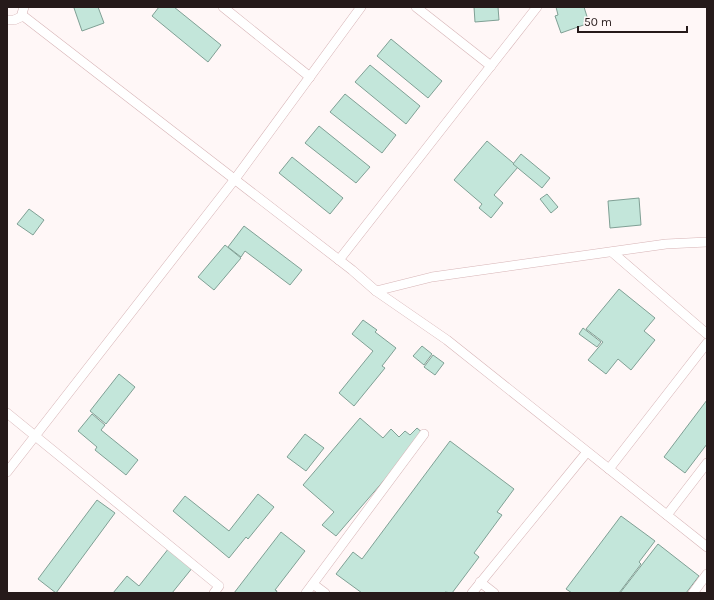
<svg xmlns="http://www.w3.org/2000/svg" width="714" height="600" viewBox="0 0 714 600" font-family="Karla,sans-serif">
<rect width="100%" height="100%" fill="#fff7f7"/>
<g fill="#c3e6da" stroke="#80a095">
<path d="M77,7H98L104,23L82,31L74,8Z"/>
<path d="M159,7H174L221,45L208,62L152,16Z"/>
<path d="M474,7H498L499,20L475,22Z"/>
<path d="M556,7H584L589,23L561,33L555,16L558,15Z"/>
<path d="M391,39L442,81L428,98L377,56Z"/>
<path d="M370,65L420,106L406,124L355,82Z"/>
<path d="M345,94L396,135L382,153L330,112Z"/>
<path d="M319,126L370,167L356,183L305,143Z"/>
<path d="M487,141L518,167L494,195L503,203L491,218L479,208L482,204L454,180Z"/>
<path d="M521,154L550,178L542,188L513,164Z"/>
<path d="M292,157L343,198L330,214L279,173Z"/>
<path d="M547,194L558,207L551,213L540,199Z"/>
<path d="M639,198L641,225L610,228L608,201Z"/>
<path d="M29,209L44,220L33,235L17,224Z"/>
<path d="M244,226L302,270L290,285L245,251L241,257L228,247Z"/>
<path d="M225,245L241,258L214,290L198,277Z"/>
<path d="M619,289L655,318L644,331L655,340L631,370L618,359L606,374L588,360L603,342L586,329Z"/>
<path d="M363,320L377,330L375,332L396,348L382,366L385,368L354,406L339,393L373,351L352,334Z"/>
<path d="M583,328L601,342L597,347L579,334Z"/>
<path d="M422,346L432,354L424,365L413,356Z"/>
<path d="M433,355L444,363L435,375L424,367Z"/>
<path d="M119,374L135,387L106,424L90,411Z"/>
<path d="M707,400V444L685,473L664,457Z"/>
<path d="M92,414L105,425L101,430L138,460L126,475L95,450L97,447L78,431Z"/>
<path d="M360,418L383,438L391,429L399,437L405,431L410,435L417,428L424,434L336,536L322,525L334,512L303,485Z"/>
<path d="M305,434L324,448L306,471L287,457Z"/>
<path d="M450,441L514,489L497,512L502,515L474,553L479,557L452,593L445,592L444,593H362L336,574L353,552L362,559Z"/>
<path d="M258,494L274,507L248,539L246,537L229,558L173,511L185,496L229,531Z"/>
<path d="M97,500L115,513L56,593L38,579Z"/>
<path d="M621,516L655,541L639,562L641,564L619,593H572L566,589Z"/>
<path d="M281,532L305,551L275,590L277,591L276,593H234Z"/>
<path d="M658,544L699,576L686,593H620Z"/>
<path d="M169,548L193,567L172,593H113L127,576L139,586Z"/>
</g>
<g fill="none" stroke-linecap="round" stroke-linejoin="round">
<g stroke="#d7b4b6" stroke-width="10">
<g id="lane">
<path d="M223,7L310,77"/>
<path d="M416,7L491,66"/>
<path d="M22,15L352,270L376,291L432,277L666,244L707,242"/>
<path d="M7,20H14L21,17L24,7"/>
<path d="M612,252L707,334"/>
<path d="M339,260L537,7"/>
<path d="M376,291L447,340L707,547"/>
<path d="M7,413L219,586L214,593"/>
<path d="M609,469L707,343"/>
<path d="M7,472L235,179L361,7"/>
<path d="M667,515L707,463"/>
<path d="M480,582L494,593"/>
<path d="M313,584L325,593"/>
<path d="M306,593L424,434"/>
<path d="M472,593L587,452"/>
<path d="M693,593L707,574"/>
</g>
</g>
<use href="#lane" stroke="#fff" stroke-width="9"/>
</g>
<rect width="714" height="600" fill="none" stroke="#261a1a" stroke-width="16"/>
<path d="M578 26v6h109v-6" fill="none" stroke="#261a1a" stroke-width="2"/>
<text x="584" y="26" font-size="12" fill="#261a1a" stroke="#fff7f7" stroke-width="3" paint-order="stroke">50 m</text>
</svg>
